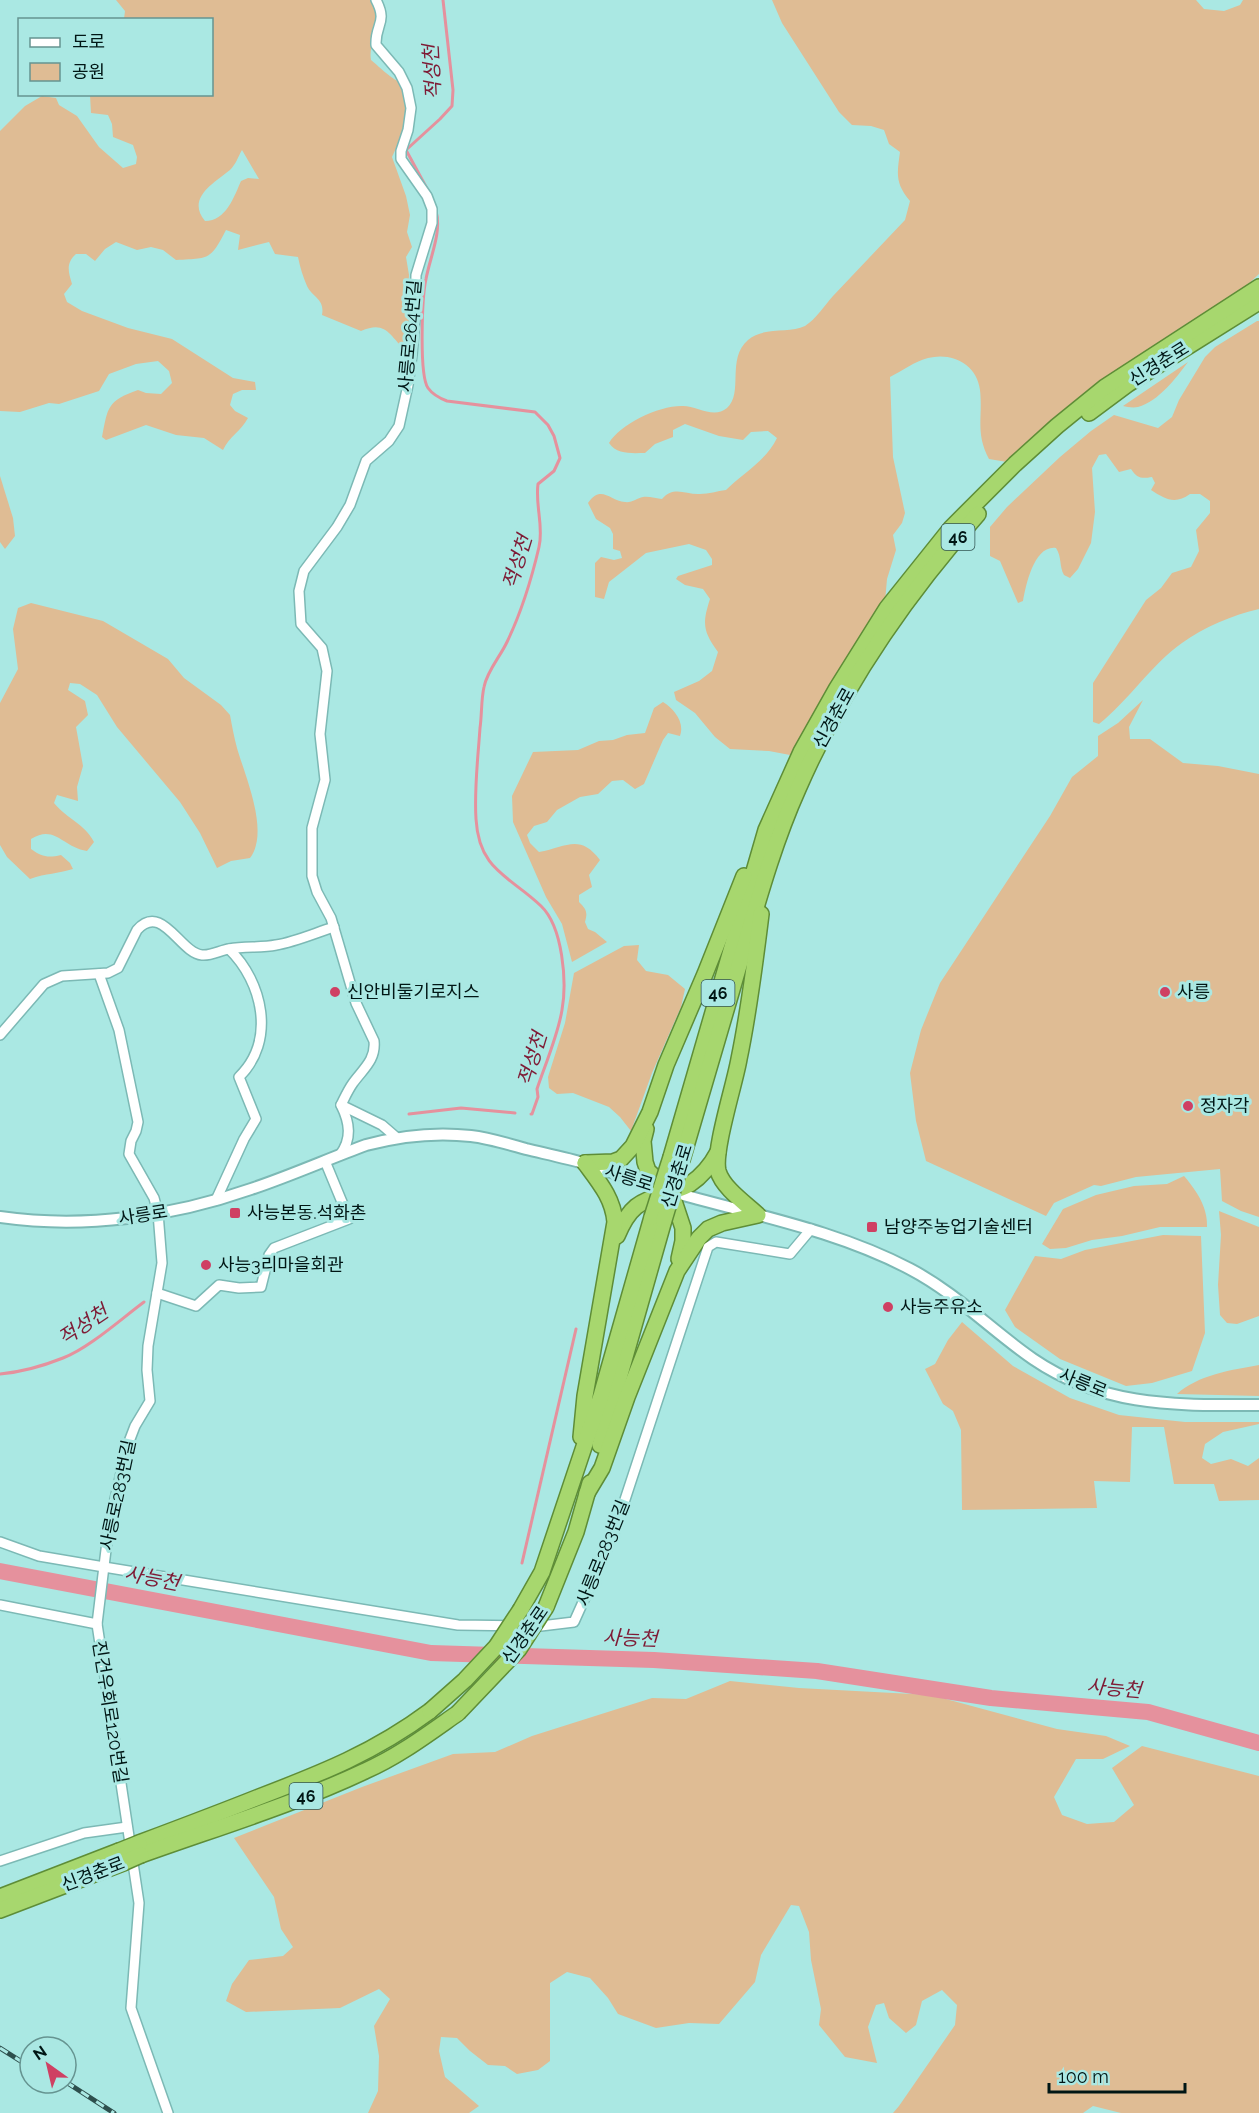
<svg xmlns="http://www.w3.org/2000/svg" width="1259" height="2113" viewBox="0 0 1259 2113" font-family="Raleway,'Noto Sans KR',sans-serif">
<rect width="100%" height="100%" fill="#aae8e3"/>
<g fill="#dfbc94" fill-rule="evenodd">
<path d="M116,0H371C373,5 376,10 377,14C381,30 368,44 371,60C377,65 392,79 398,81C413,112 405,128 392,157L406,196L410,215L407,232L412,247L406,257L409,275L407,304L412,316L411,348L406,351C389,335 386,320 361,331L322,315C325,299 313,298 307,286C303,277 300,267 298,257L275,254L269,242L238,250L240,235L226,230C210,261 209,258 176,260L163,250L151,247L137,250L116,242L105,249L95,261L86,254H76C66,263 68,271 72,284L64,294L67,302L82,311L128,328L172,339L233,378L255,382L256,390H242L233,394L230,405L235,411L248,418C241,431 229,437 223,450L204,438L176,435L146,425L106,440L102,437C108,407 107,401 138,390L146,393L161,394L172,383L169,371L158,361L136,364L109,374L99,391L59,404L49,403L20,412L0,411V131L25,106L42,96L56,98L59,105L77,116L99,147L123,168L136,164L137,157L133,145L113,137L112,124L108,115L91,113L90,95L212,94V20L124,19L125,11ZM242,150L259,179L248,178L241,181C234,197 226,221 205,221C186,198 214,183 230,170C236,164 238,157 242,150Z"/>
<path d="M772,0H1196L1204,9L1224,11L1240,5L1243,0H1259V274L1242,290L1180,328L1098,383L1050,422L1007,462L989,459C975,433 983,417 980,390C977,364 952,352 928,358C915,361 902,371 890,377L893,457L905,513L902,523L893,535L896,550L887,579L885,602L851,650L790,755L769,751L730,749L715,737L695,713L676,700L674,692L699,681L712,671L718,652C703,631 702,624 710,599L703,589L685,585L676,579L678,576L712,565V559L706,550L689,544L646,553L609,582L604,599L595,597V563L601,557L614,560L622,558L620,551L613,549V534L610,528L596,519L588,503C601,484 610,501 625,502C632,503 637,498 643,497C649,496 657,499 662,499C674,485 686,495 700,494C709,494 717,491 726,490C743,473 766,461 777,438L768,431L751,432L743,440L719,436L685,424L673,430V437L655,444L645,453C633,453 617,455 609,443C620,424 660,405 683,406C697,406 714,419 727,408C744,393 726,359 748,340C764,326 789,334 805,326C816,319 825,305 833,296C857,271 881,245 905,220L910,201C895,183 897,174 900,152L889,144L884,130L871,126L852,125L839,112L782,23Z"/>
<path d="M1257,321H1259V609C1233,615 1204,627 1182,643C1151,665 1129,700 1099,724L1093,722V683L1146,600L1161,588L1172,573L1191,567L1199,551L1196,530L1210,513V501L1200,494H1190C1175,505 1165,499 1151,490L1155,483L1152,477C1141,479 1137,478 1131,469L1119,472L1106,454L1099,455L1092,468L1095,512L1091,543L1078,569L1070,578L1064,575C1059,566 1062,557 1056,548C1034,545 1026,585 1023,601L1018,603L1000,561L990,556V527L1007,507L1060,457L1091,431L1114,415L1158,428L1172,417L1179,400L1205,357L1215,347Z"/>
<path d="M1188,362C1176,378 1159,401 1138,407C1133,408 1127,407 1123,406Z"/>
<path d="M0,476L13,518L15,536L5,549L0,542Z"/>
<path d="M31,603L103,621L168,659L184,678L221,705L230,715C232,726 234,737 237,748C245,776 270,832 250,858L231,861L217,868L200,833L180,802L117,727L97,695L80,684L70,683L68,690L85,701L88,715L76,727L83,766L77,787L78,801L57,795L54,803C68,820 84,823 94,842L87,851C62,847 55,824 31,839V849C42,857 48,858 61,855L70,863L73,869C57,874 47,873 30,879L7,857L0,845V703L18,669L13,629L18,608Z"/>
<path d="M1143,700L1129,727L1130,739H1150L1183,763L1218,766L1259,774V1217L1241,1211L1222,1201L1220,1169L1136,1177L1101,1186L1094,1185L1054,1203L1046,1216L926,1161L916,1121L910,1073L921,1030L940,983L1050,816L1072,777L1098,756V736L1118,723Z"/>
<path d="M663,702C674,709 685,722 680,736L668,733L663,740L644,784L635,789L623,780L612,781L598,794L580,797L557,810L547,822L534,826L527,835L530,843L539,852C566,847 580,833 600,860L589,875L592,887L579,895V902C586,909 588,912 585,922L588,929L595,932L607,942L572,962L562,924L546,897L513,822L512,796L533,752L578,750L599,741L613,740L627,735L645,733L654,708Z"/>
<path d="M639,945L637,960L646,971L668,975L685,989L681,1007L652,1073L631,1131L620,1117L609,1107L573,1093L557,1094L549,1088L548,1077L565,1023L574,973L624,946Z"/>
<path d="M1184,1176C1197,1191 1208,1208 1207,1227H1160L1122,1236L1092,1240L1066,1248L1050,1249L1042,1244L1063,1209L1096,1195L1134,1186L1167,1184Z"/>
<path d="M1219,1211L1259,1227V1316L1237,1324L1227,1323L1220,1315L1218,1285L1221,1235Z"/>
<path d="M1163,1235L1201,1236L1205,1333L1192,1371L1152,1383L1126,1386L1060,1359L1015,1327L1005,1310L1035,1256L1061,1259L1085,1250Z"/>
<path d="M962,1322L1013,1366L1070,1398L1119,1415L1185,1422H1259V1424L1223,1432L1205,1444L1202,1458L1211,1464L1231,1459L1248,1466L1259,1458V1500L1219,1501L1214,1484H1174L1164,1427H1132L1130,1482L1094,1481L1097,1508L962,1510L961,1430L953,1411L943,1404L925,1369L935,1364L948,1340Z"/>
<path d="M1259,1365V1396L1177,1394C1198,1375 1231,1370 1259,1365Z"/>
<path d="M730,1681L799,1688L931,1695L1057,1729L1106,1736L1130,1746L1103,1759H1076L1054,1797L1062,1815L1087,1824L1114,1822L1134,1805L1112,1768L1142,1746L1259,1776V2113H1121L1093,2106L1083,2113H893L899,2106L955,2025L957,2005L942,1990L922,2001L916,2025L906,2033L889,2018L884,2003L876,2005L868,2027L877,2063L845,2057L819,2025L821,2009L811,1960L809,1932L799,1906L791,1905L761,1955L755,1982L719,2024L689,2023L656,2028L618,2014L608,1998L590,1978L567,1972L550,1983V2061L538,2070L517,2074L505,2066L488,2065L470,2051L457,2038L441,2037L439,2051L445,2077L479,2106L469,2113H368L378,2091L379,2056L374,2026L390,1999L379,1989L340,2008L246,2012L226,2001L232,1984L249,1960L283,1956L293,1947L281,1929L274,1897L234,1838L362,1787L453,1754L495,1752L532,1736L652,1698L686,1699Z"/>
</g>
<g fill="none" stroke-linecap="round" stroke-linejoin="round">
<g stroke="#e5919d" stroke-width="3">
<path d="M431,196L406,150L440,119L452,106L453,90L443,0"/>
<path d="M436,211C442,232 430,257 426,279C422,297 419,375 428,388C433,395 439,398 447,401L535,412L548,425L554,436L560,458L554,471L538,484C535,506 544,526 539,547C532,577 520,615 507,642C500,657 487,671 484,687C481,700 482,714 480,728C478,758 474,789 476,819C479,871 510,876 541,906C563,927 567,982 562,1010C558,1035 545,1065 537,1089L538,1097L532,1114H531"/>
<path d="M409,1114L461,1108L515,1113"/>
<path d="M0,1374C22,1372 43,1366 63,1358C89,1348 121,1319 144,1302"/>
<path d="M522,1563L576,1329"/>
</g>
<path stroke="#e5919d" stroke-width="16" d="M0,1571L431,1653L654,1660L817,1671L991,1698L1148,1712L1259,1743"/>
<g stroke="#7cb9b5" stroke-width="12">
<g id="minor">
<path d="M376,0C388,23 375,24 376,45L399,72L407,88L411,108L408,130L401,151V159L427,196L432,209V223L416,275L415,318L412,355L408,385L399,426L389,441L366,461L350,505L337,527L304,571L299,591L301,624L322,648L327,671L320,734L325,780L312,828V876L317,892L331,918L356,1003L374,1041C376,1060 363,1069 353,1083C348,1090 345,1097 341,1105L382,1125L397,1138"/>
<path d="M99,974L119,1030L138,1122L136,1131L131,1141L129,1154L154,1198L158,1213L162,1263L148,1346L147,1370L150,1401L135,1426L127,1447L109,1525L97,1624L139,1903L131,2008L168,2113"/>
<path d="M0,1035L44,984L62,976L108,973L118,968L137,930C162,902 180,953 202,955C211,956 221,950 229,949C245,946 261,948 276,945C295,942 315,933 334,927"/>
<path d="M340,1155C352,1139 350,1123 341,1105"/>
<path d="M216,1200L244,1139L256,1119L239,1077C276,1041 263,982 229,949"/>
<path d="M157,1293L196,1306L219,1285L239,1288L261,1287L269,1255L274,1248L349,1219L325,1161"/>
<path d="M0,1542L39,1556L104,1567L458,1625L541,1626L574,1622L614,1533L708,1247L716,1242L790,1254L811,1229"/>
<path d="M0,1605L97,1624"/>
<path d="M0,1861L84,1833L127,1827"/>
</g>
</g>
<g stroke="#7cb9b5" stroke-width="14">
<path id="tertiary" d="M0,1217C84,1229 171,1217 251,1189C290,1176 328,1159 366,1145C400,1136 436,1132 471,1136C489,1138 508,1144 526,1149C547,1154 567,1158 587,1164C616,1173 644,1184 673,1192C753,1215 836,1230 910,1269C956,1293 991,1330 1033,1359C1105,1408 1176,1405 1259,1405"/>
</g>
<g stroke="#5e8d37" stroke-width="18">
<g id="trunk">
<path d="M1089,413L1128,384L1259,302"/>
<path d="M646,1129L643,1141L645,1162L648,1171L671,1192L683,1228V1241L679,1259"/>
<path d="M671,1157L766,830L801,752L837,688L887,608L951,528L1015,464L1057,426L1105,387L1259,287"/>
<path d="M682,1160C700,1097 719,1033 738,969C756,908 772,847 798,789C842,688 905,596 978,514"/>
<path d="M585,1163L613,1162L621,1159L633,1146L650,1112L666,1065L705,974L744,876"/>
<path d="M617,1236C629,1207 639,1201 668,1193C675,1190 684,1188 690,1184C702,1176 711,1165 718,1152"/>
<path d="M581,1437L585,1396L615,1222C613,1198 599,1182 585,1163"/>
<path d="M600,1445L664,1220"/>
<path d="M587,1493L602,1468L627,1397L677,1271L699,1238L708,1229L722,1223L758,1215C745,1203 723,1188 718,1171C713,1151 735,1083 739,1059C749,1011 755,963 761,914"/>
<path d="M546,1607L576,1532L590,1483"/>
<path d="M521,1609L542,1572L601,1396L652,1217"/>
<path d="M139,1843C179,1828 219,1813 259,1797C322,1773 375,1752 430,1711"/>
<path d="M141,1855C216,1828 293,1805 365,1771C399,1756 428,1734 458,1713"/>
<path d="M0,1897L119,1851"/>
<path d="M0,1910L123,1863"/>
</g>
</g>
<use href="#minor" stroke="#fff" stroke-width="9"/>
<use href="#tertiary" stroke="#fff" stroke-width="10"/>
<use href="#trunk" stroke="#a7d76e" stroke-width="15"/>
<g stroke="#2e4f4d" stroke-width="5">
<g id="rail">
<path d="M0,2048L30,2067"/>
<path d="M66,2082L114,2113"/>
</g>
</g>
<use href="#rail" stroke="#aae8e3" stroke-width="3" stroke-dasharray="9" stroke-linecap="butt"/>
<g stroke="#5e8d37" stroke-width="18" stroke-linecap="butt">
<g id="trunk-bridge">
<path d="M652,1217L671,1157"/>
<path d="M664,1220L682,1160"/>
<path d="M430,1711L465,1680L496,1647L521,1609"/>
<path d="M458,1713L519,1649L546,1607"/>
<path d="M119,1851L139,1843"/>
<path d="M123,1863L141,1855"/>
</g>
</g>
<use href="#trunk-bridge" stroke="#a7d76e" stroke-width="15"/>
</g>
<g fill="#cf4063" stroke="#aae8e3" stroke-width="2">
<circle cx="335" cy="992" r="6"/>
<circle cx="1165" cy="992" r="6"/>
<circle cx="1188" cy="1106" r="6"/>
<rect x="229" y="1207" width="12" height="12" rx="3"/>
<rect x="866" y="1221" width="12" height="12" rx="3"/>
<circle cx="206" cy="1265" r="6"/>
<circle cx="888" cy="1307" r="6"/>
</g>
<g text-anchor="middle" stroke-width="6" stroke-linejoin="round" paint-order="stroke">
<g fill="#aae8e3" stroke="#335553" stroke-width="1.5">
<rect x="941.5" y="524" width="33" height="26" rx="4.5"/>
<rect x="701.5" y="980" width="33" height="26" rx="4.5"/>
<rect x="289.5" y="1783" width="33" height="26" rx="4.5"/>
</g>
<g font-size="16" font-weight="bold" fill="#001615">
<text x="958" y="543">46</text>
<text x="718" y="999">46</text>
<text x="306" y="1802">46</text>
</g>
<g font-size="18" fill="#001615" stroke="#aae8e3">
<text transform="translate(410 336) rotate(-85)" y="6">사릉로264번길</text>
<text transform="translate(1159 364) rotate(-32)" y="6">신경춘로</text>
<text transform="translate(834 718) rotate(-61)" y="6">신경춘로</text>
<text transform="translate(677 1176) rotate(-73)" y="6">신경춘로</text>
<text transform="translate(629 1178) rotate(18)" y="6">사릉로</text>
<text transform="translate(143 1215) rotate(-9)" y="6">사릉로</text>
<text transform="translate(1083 1383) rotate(22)" y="6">사릉로</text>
<text transform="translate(118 1495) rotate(-78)" y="6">사릉로283번길</text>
<text transform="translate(603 1553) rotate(-68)" y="6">사릉로283번길</text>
<text transform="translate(525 1635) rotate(-55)" y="6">신경춘로</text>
<text transform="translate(110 1712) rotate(81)" y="6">진건우회로120번길</text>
<text transform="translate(93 1874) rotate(-21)" y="6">신경춘로</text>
</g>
<g font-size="18" fill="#001615" stroke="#aae8e3" text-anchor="start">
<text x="347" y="998">신안비둘기로지스</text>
<text x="1177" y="998">사릉</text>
<text x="1200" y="1112">정자각</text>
<text x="247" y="1219">사능본동.석화촌</text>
<text x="884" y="1233">남양주농업기술센터</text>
<text x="218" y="1271">사능3리마을회관</text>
<text x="900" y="1313">사능주유소</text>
</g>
<g font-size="20" font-style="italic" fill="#7e1b35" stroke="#aae8e3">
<text transform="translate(432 72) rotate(-93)" y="7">적성천</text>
<text transform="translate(517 562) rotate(-73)" y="7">적성천</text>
<text transform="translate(532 1059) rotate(-73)" y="7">적성천</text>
<text transform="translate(83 1325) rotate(-34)" y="7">적성천</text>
<text transform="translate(152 1578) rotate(11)" y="7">사능천</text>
<text transform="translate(630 1638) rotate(2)" y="7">사능천</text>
<text transform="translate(1114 1688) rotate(5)" y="7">사능천</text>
</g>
</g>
<rect x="18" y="18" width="195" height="78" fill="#aae8e3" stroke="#669491" stroke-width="1.5"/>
<rect x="30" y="38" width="30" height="9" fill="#ffffff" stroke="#669491" stroke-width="1.5"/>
<text x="72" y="48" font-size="18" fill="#001615">도로</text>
<rect x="30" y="63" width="30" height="18" fill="#dfbc94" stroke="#669491" stroke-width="1.5"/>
<text x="72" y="78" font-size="18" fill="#001615">공원</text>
<g transform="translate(48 2065) rotate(326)"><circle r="28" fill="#aae8e3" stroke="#669491" stroke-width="1.5"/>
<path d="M0-4.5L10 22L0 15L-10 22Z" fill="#cf4063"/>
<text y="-9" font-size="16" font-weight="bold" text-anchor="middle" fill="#001615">N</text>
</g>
<path d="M1049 2083v9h136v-9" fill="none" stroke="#001615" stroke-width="3"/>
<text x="1058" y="2083" font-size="18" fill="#001615" stroke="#aae8e3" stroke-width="4.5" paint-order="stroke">100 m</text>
</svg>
